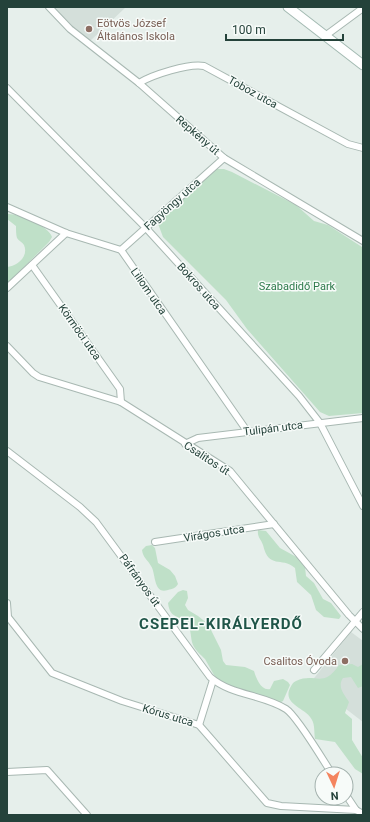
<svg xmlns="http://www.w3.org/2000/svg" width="370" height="822" viewBox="0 0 370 822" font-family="Roboto,sans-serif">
<rect width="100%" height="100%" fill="#e6efeb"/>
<g fill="#d4dfda">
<path d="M52,7H126L90,41L61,18Z"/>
<path d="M351,632L363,641V722L311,682Z"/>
</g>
<g fill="#bfe0c8">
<path d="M216,169H224L232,172L296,205L314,221L328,225L362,247L363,413L329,416L320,412L247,329L226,300L163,237L157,221Z"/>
<path d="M7,214C18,213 49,226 52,237L49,242L7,284V267C17,266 29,257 24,245C22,242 19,241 17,238C16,235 16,230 16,226L7,219Z"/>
<path d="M258,530L266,531L280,548L300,559L305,567L306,576L314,583L323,599L331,603L341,616L339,619L324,617L316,610L311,595L297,582L295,568C281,556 269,570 263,545C261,539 257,537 258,530Z"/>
<path d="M152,545L155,548L158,563L170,570L175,576L178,584C176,588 172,589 168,590C153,595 156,573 151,566C148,560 143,558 142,550L146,546Z"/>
<path d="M183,590L187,591L188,598L185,605L188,610L198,616L208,624L221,650L223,661L226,665L245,667L254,671C256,678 261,691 270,689L274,681L283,679L288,682L290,685L283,701L279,703C257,696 229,692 214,675C211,670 208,664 205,659C201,655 195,650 193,645C190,638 192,630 187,624C180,614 170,620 168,603L178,592Z"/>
<path d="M352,664L358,667L363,664V686L358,688L351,677L343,678C337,687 344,694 349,702L345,713L352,719V740L363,758V774L355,769L335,742L315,739C314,733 315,725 312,720C307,708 282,705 290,688C292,685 292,683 296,681C315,672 323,689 339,665Z"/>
</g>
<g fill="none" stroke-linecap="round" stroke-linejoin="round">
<g stroke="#a8b8b2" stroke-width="8">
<g id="street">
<path d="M49,7L70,29L139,83L224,158L363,241"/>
<path d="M325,36L363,8"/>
<path d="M139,83C152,75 189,63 204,66L348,144L363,148"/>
<path d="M7,88L146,228L299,396L320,423L363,506"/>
<path d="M7,207L66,233L121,250L247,431"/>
<path d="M121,250L224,158"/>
<path d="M32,265L120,389L121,402"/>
<path d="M7,288L66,233"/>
<path d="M7,346L33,373L39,377L121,402L230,471L349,615L363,629"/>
<path d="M185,444L198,438L363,418"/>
<path d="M7,451L80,507L96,522L210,677C232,696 262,694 286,709C297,716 323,760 332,774"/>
<path d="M155,542L274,524"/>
<path d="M7,603L8,617L52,673L122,701L199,725L267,803L281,806L356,810L363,814"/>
<path d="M314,670L363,612"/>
<path d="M199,725L213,680"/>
<path d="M7,772L47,770L87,815"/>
<path d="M346,795L356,810"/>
</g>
</g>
<g stroke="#a4bbb3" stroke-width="11">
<path id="secondary" d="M288,7L363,65"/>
</g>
<use href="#street" stroke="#fff" stroke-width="6"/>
<use href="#secondary" stroke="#fff" stroke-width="9"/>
</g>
<g fill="#8d6e63" stroke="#f7fbf9" stroke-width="1.5">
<circle cx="89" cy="29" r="4"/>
<circle cx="345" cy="661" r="4"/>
</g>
<g text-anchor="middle" stroke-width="3" stroke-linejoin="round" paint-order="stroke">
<g font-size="11" fill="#785e54" stroke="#f7fbf9" text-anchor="start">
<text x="97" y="27">Eötvös József<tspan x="97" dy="13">Általános Iskola</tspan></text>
<text x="337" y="665" text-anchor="end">Csalitos Óvoda</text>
</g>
<g font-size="11" fill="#24423a" stroke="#f7fbf9">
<text transform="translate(253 92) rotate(29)" y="4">Toboz utca</text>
<text transform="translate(198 135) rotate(41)" y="4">Repkény út</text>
<text transform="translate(172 204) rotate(-42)" y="4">Fagyöngy utca</text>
<text transform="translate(199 286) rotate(48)" y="4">Bokros utca</text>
<text transform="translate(149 291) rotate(55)" y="4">Liliom utca</text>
<text transform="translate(80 332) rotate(55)" y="4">Körmöci utca</text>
<text transform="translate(273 428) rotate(-7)" y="4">Tulipán utca</text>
<text transform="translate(207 458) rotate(33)" y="4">Csalitos út</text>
<text transform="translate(214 533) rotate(-9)" y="4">Virágos utca</text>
<text transform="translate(140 580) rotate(54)" y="4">Páfrányos út</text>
<text transform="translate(168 715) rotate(17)" y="4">Kórus utca</text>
</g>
<g font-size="11" fill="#2d7a4b" stroke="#f7fbf9">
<text x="297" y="290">Szabadidő Park</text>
</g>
<g font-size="15" font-weight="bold" letter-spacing="1" fill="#1f5548" stroke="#f7fbf9">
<text x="221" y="629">CSEPEL-KIRÁLYERDŐ</text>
</g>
</g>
<rect width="370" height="822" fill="none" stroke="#24423a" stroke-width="16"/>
<g transform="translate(334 786) rotate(176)"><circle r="19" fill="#f7fbf9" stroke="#a3b1ad"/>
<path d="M0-3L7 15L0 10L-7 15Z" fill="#f4845f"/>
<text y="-6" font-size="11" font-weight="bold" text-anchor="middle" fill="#24423a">N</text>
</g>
<path d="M226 34v6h117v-6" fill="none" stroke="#24423a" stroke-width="2"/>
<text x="232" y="34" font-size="12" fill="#24423a" stroke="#f7fbf9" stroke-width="3" paint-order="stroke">100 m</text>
</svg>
